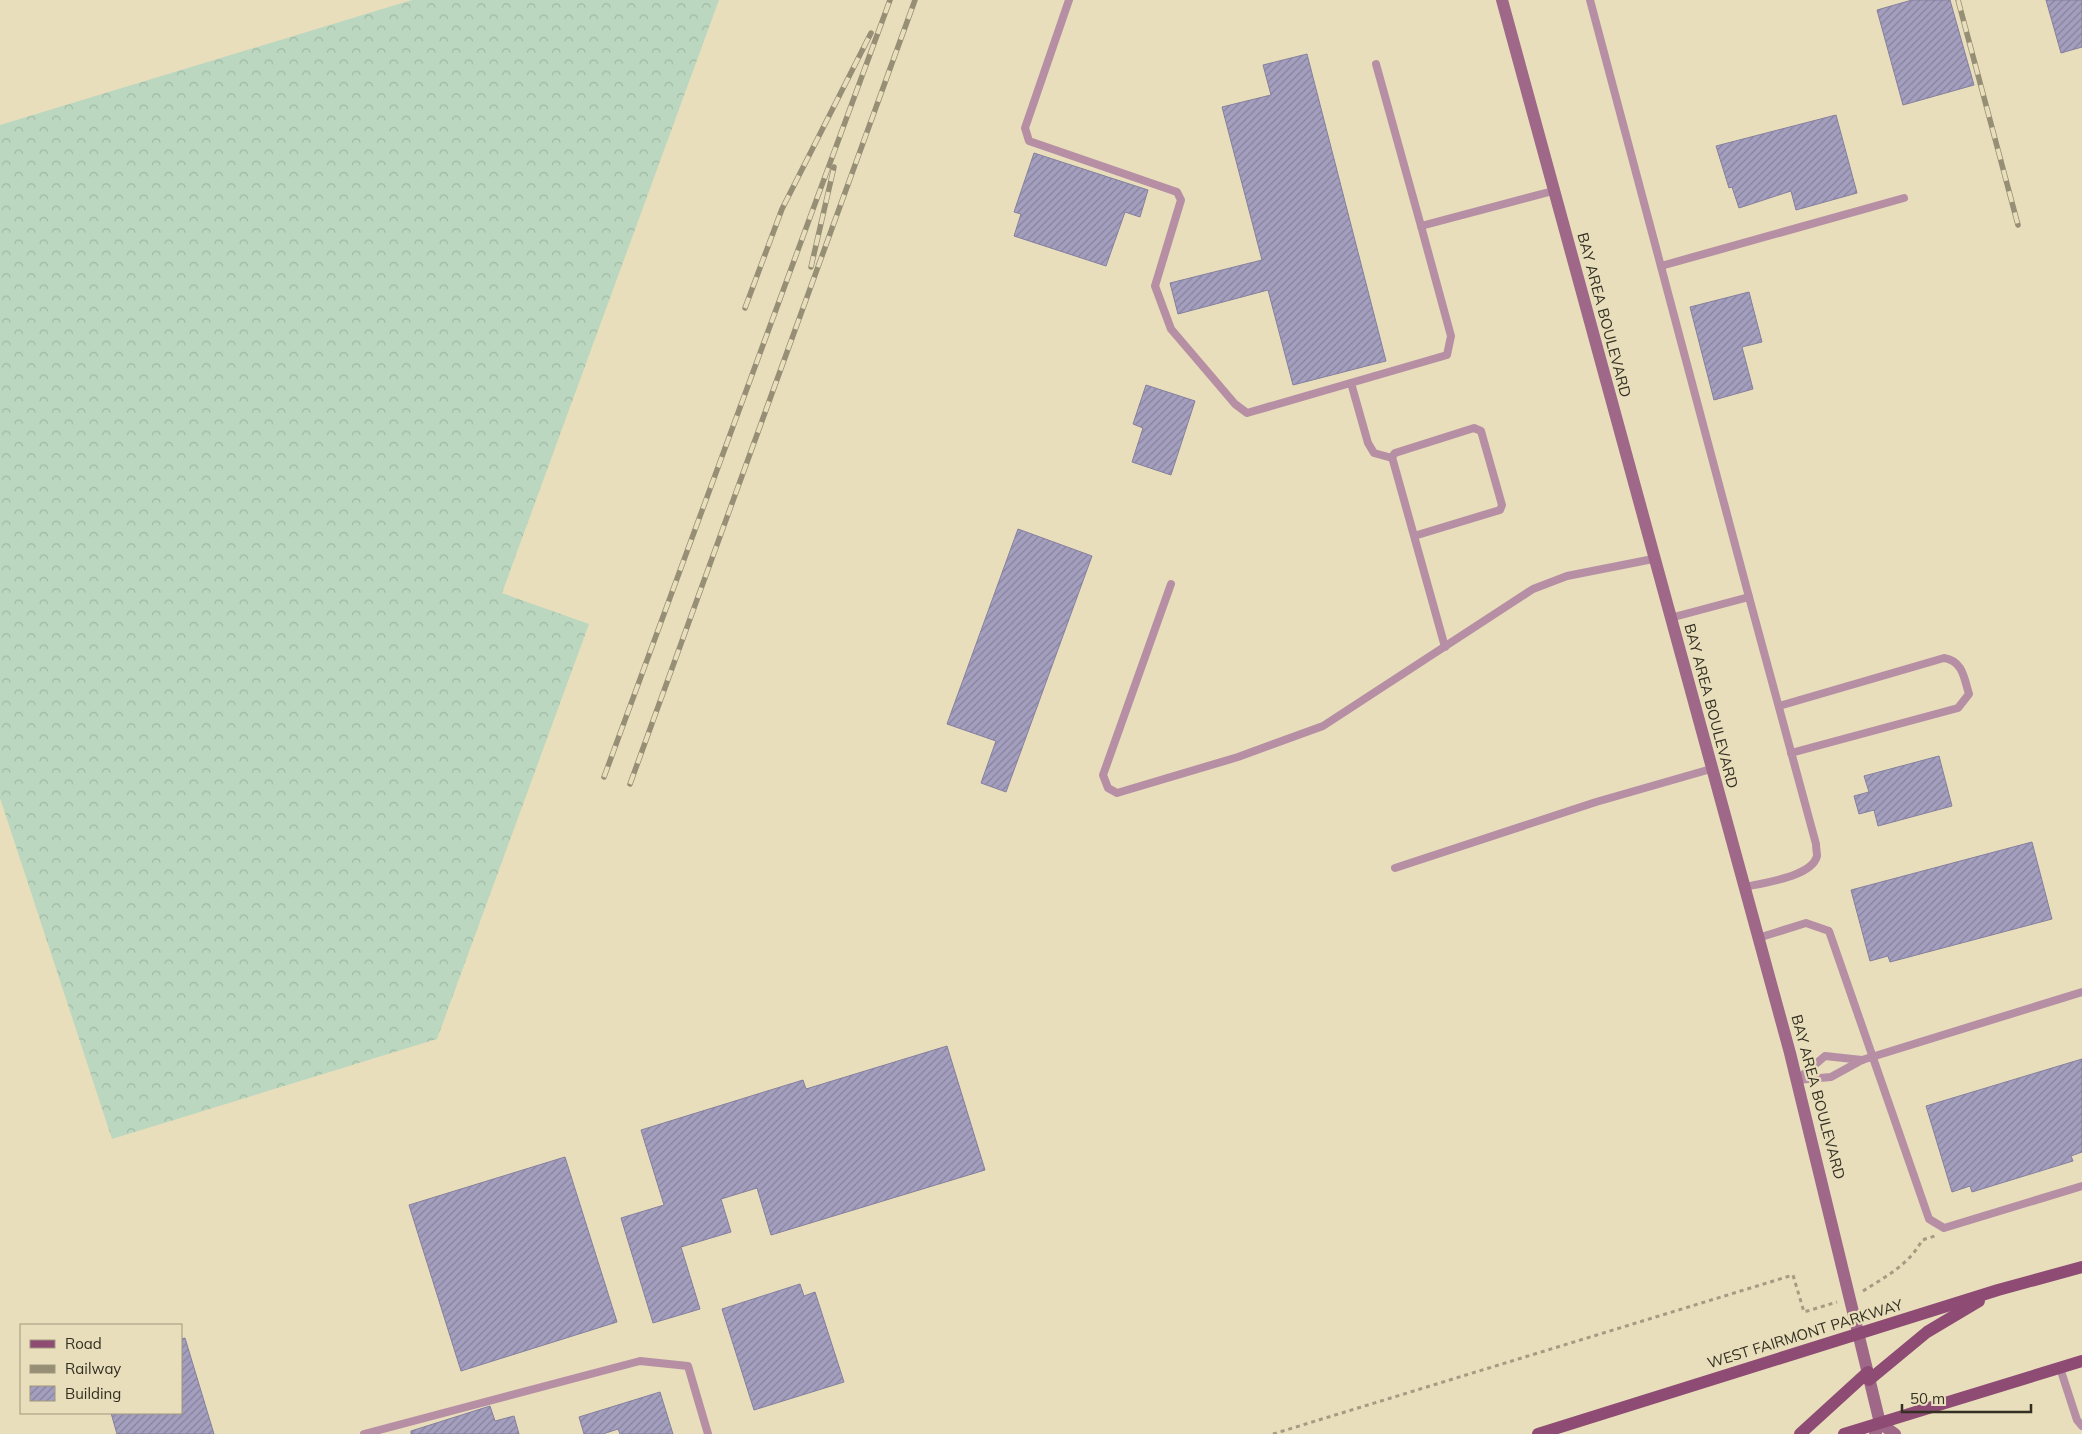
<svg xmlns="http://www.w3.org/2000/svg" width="2082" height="1434" viewBox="0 0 2082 1434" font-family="Mulish,sans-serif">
<defs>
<pattern id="forest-crowns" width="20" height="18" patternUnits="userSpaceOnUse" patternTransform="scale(1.25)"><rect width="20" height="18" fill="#bbd7bf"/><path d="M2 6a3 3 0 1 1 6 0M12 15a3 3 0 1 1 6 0" fill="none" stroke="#a1b9a4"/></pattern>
<pattern id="building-hatch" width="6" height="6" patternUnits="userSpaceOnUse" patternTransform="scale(1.25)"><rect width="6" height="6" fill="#a49fbf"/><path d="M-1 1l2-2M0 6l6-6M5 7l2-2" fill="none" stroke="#86829b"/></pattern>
</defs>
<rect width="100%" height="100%" fill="#e8debc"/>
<path fill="url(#forest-crowns)" d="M412,0H719L502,593L589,624L437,1039L112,1139L0,798V125Z"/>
<g fill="url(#building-hatch)" stroke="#857f9e">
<path d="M1912,0H1950L1974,85L1903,105L1877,10Z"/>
<path d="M2046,0H2082V47L2061,53Z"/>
<path d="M1307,54L1386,361L1293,385L1268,290L1178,314L1170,283L1262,260L1222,107L1271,95L1263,65Z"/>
<path d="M1836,115L1857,193L1796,210L1791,191L1739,208L1732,187L1729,188L1716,146Z"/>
<path d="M1034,153L1148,190L1140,217L1125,212L1106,266L1014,236L1021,214L1014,212Z"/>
<path d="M1749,292L1762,342L1742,347L1753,389L1714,400L1690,307Z"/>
<path d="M1146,385L1195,401L1171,475L1132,462L1143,428L1133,424Z"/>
<path d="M1018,529L1092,556L1006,792L981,783L996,741L947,724Z"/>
<path d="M1939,756L1952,806L1878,826L1874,810L1859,814L1854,796L1869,792L1864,776Z"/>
<path d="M2032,842L2052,919L1890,962L1888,956L1870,961L1851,890Z"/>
<path d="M947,1046L985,1170L771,1235L757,1188L721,1199L731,1232L681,1247L700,1309L653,1323L621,1218L664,1205L641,1130L803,1080L806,1089Z"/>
<path d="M2082,1059V1152L2071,1156L2073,1161L1972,1192L1970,1186L1952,1192L1926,1106Z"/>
<path d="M565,1157L617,1322L461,1371L409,1205Z"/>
<path d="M800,1284L804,1296L815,1292L844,1382L754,1410L722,1309Z"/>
<path d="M185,1338L214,1434H117L111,1413H181V1339Z"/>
<path d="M660,1392L673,1434H620L618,1429L603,1434H584L579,1417Z"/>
<path d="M490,1406L495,1421L514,1416L519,1434H411V1431Z"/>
</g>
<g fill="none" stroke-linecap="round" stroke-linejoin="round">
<g stroke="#a49c82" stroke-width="3" stroke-dasharray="4 4" stroke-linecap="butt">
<path d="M1863,1291C1885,1277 1910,1264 1922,1240L1935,1236"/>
<path d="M1273,1434L1793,1275L1804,1312L1837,1302"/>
</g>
<g stroke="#b68fa4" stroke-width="8">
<path d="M1069,0L1025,128L1029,141L1177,192L1181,200L1155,286L1171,329L1235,404L1247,413L1447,355L1451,336L1421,226L1553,191"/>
<path d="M1590,0L1749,597"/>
<path d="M1376,64L1421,226"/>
<path d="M1661,266L1904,198"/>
<path d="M1351,383L1368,443L1374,453L1392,458"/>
<path d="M1414,536L1500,510L1502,505L1481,431L1474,428L1395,453L1392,457L1445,647"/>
<path d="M1171,584L1103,775L1108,788L1117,793L1238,757L1323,726L1533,589L1567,576L1653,559"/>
<path d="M1670,618L1749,597L1816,844C1816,848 1817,853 1817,856C1812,877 1762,883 1744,887"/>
<path d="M1779,706L1944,658C1963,661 1964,678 1969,694L1958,708L1791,753"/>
<path d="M1395,868L1596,802L1711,769"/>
<path d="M1758,938L1806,923L1829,931L1929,1219L1944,1228L2082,1186"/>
<path d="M1797,1080L1831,1077L1862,1060L2082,992"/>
<path d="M1797,1080L1825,1056L1862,1060"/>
<path d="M2060,1368L2077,1420L2082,1426"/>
<path d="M364,1434L640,1361L688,1366L708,1434"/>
</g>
<g stroke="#9f6888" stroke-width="12">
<path d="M1502,0L1790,1053L1880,1423L1875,1434"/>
<path d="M1880,1423L1895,1434"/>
</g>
<g stroke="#8e4b74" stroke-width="12">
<path d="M1869,1380L1927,1332L1979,1301"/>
<path d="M1538,1434L1998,1290L2082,1267"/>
<path d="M1800,1434L1868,1372"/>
<path d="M1844,1434L2082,1361"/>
</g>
<g stroke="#968f76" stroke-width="5.5">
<g id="rail">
<path d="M1958,0L2018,225"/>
<path d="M811,267L834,167"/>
<path d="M745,308L782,209L871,33"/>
<path d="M604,777L890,0"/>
<path d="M630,784L915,0"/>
</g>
</g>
<use href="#rail" stroke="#e8debc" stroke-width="4" stroke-dasharray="11" stroke-linecap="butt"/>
</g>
<g text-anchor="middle" stroke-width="4.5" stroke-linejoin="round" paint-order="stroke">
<g font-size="15" fill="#332f22" stroke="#e8debc">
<text transform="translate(1604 315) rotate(75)" y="5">BAY AREA BOULEVARD</text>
<text transform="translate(1711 706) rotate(75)" y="5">BAY AREA BOULEVARD</text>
<text transform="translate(1818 1097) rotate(75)" y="5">BAY AREA BOULEVARD</text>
<text transform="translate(1805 1334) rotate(-17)" y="5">WEST FAIRMONT PARKWAY</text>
</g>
</g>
<rect x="20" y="1324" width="162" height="90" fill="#e8debc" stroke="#a0987e"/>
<rect x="30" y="1340" width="25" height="8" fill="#8e4b74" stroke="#a0987e"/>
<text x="65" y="1349" font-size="15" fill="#332f22">Road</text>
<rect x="30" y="1365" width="25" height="8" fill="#968f76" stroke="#a0987e"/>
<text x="65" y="1374" font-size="15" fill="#332f22">Railway</text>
<rect x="30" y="1386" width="25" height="15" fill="url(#building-hatch)" stroke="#a0987e"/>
<text x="65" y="1399" font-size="15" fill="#332f22">Building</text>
<path d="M1902 1404v8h129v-8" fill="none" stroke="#332f22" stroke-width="2.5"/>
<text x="1910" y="1404" font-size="15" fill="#332f22" stroke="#e8debc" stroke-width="4" paint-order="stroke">50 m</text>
</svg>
